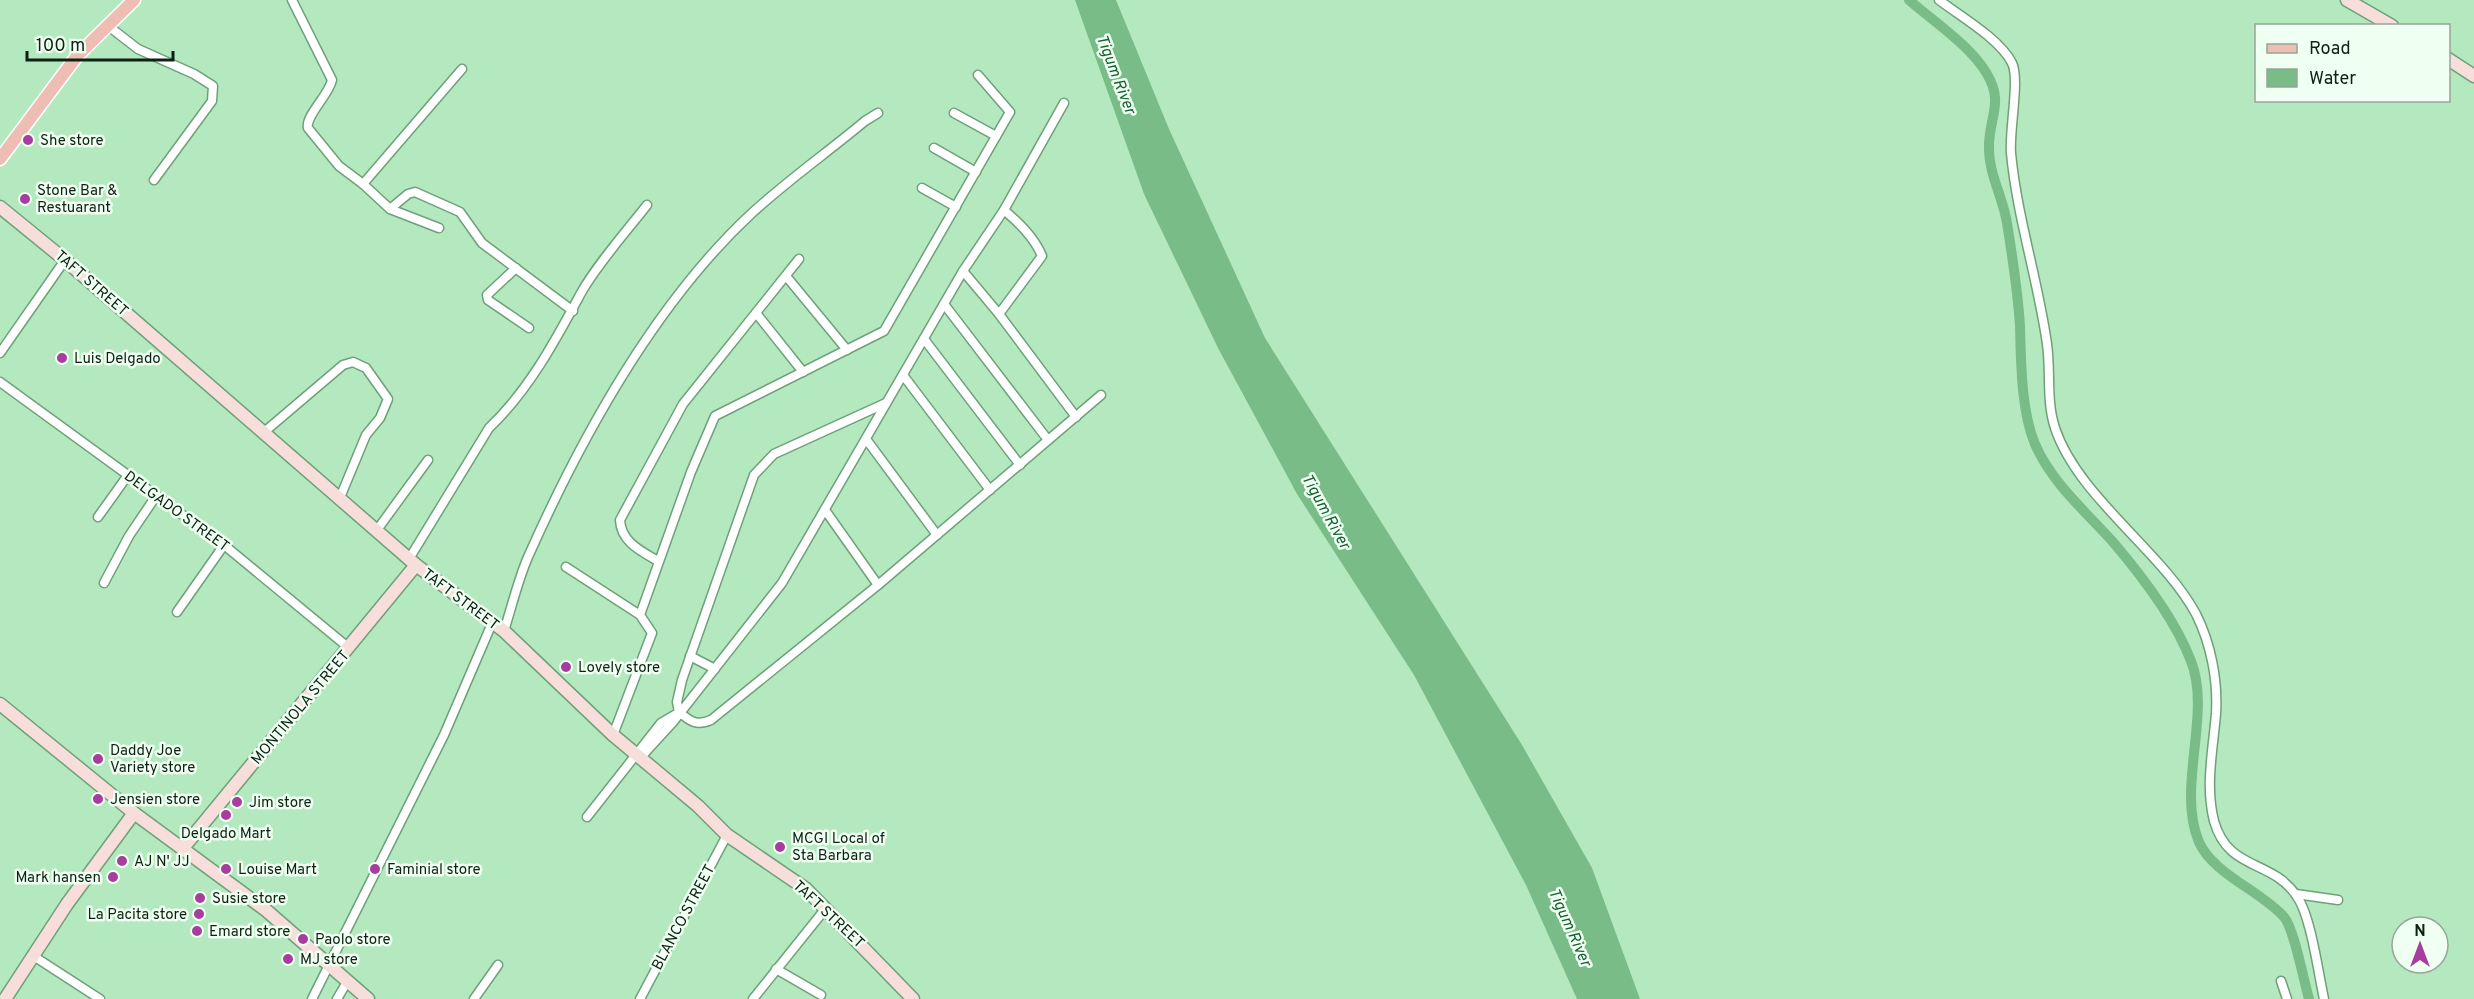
<svg xmlns="http://www.w3.org/2000/svg" width="2474" height="999" viewBox="0 0 2474 999" font-family="Overpass,sans-serif">
<rect width="100%" height="100%" fill="#b4e8be"/>
<path fill="#79bc88" d="M1075,0H1116L1169,129L1265,338L1522,745L1592,868L1640,999H1577L1526,885L1414,675L1297,494L1218,348L1144,194Z"/>
<g fill="none" stroke-linecap="round" stroke-linejoin="round">
<path stroke="#79bc88" stroke-width="10" d="M1909,0C1933,21 1971,46 1987,74C2004,102 1989,118 1989,146C1988,173 2003,197 2007,223C2012,254 2018,295 2020,326C2021,361 2021,411 2035,444C2051,482 2086,512 2113,542C2142,576 2175,619 2191,661C2212,714 2176,788 2199,842C2213,874 2261,891 2284,917C2294,928 2304,982 2309,999"/>
<g stroke="#6fa07a" stroke-width="11">
<g id="street">
<path d="M292,0L332,80C329,95 305,116 308,128L339,166L363,184L462,69"/>
<path d="M1939,0C1960,16 2000,39 2012,63C2020,79 2009,131 2011,153C2017,217 2038,280 2047,344C2051,372 2046,401 2055,428C2078,497 2162,551 2196,614C2211,644 2218,680 2216,714C2213,749 2205,786 2214,821C2228,871 2271,859 2296,895C2311,915 2318,972 2324,999"/>
<path d="M107,25L138,49L194,74L213,86L212,101L154,180"/>
<path d="M954,113L996,136"/>
<path d="M934,148L976,172"/>
<path d="M363,184L390,209L439,228"/>
<path d="M922,188L956,207"/>
<path d="M390,209L408,194L415,192L460,212L482,243L573,311"/>
<path d="M1004,210L1064,103"/>
<path d="M516,268L487,295L488,300L529,328"/>
<path d="M963,271L999,314L1076,417"/>
<path d="M786,276L847,350"/>
<path d="M944,304L1048,440"/>
<path d="M756,313L803,372"/>
<path d="M924,339L1020,465"/>
<path d="M0,353L65,260"/>
<path d="M903,375L990,490"/>
<path d="M0,382L224,545L349,648"/>
<path d="M886,403L774,454L754,475L682,680L677,702L679,712C691,722 697,726 711,720L878,585L1101,395"/>
<path d="M263,433L343,365L353,362L366,368L388,399L380,418L366,435L339,500"/>
<path d="M866,439L937,535"/>
<path d="M825,510L878,585"/>
<path d="M98,517L128,475"/>
<path d="M377,530L428,460"/>
<path d="M409,559L489,428C529,390 555,341 581,293C598,263 626,232 647,205"/>
<path d="M658,561C641,551 621,542 620,520L683,404L799,259"/>
<path d="M566,567L640,615"/>
<path d="M104,583L129,536L156,496"/>
<path d="M177,612L224,545"/>
<path d="M504,631C512,606 518,580 528,557C581,438 656,302 752,213C788,180 828,152 865,121L878,113"/>
<path d="M690,656L715,669"/>
<path d="M613,735L652,633L640,615L691,472L715,416L884,331L1010,112L978,75"/>
<path d="M641,757L673,722L782,583L963,271L1004,210C1019,223 1034,237 1042,256L999,314"/>
<path d="M587,817L661,723L678,713"/>
<path d="M2296,894L2338,900"/>
<path d="M35,957L100,999"/>
<path d="M776,969L821,995"/>
<path d="M2281,981L2287,999"/>
<path d="M312,999L444,735L493,621"/>
<path d="M337,999L347,982"/>
<path d="M474,999L498,965"/>
<path d="M640,999L727,835"/>
<path d="M753,999L826,908"/>
</g>
</g>
<g stroke="#6fa07a" stroke-width="15">
<g id="secondary">
<path d="M2347,0L2392,26"/>
<path d="M2448,59L2474,76"/>
<path d="M0,207L65,260L416,565L504,631L613,735L698,806L727,835L806,889L913,999"/>
<path d="M0,704L134,813L267,911L368,999"/>
<path d="M183,848L416,565"/>
<path d="M5,999L67,904L134,813"/>
</g>
</g>
<g stroke="#fff" stroke-width="15">
<path id="primary" d="M0,159L77,56L134,0"/>
</g>
<use href="#street" stroke="#fff" stroke-width="8"/>
<use href="#secondary" stroke="#f7deda" stroke-width="12"/>
<use href="#primary" stroke="#eebdb4" stroke-width="12"/>
</g>
<g fill="#a73d9f" stroke="#effff2" stroke-width="2">
<circle cx="28" cy="140" r="6"/>
<circle cx="25" cy="199" r="6"/>
<circle cx="62" cy="358" r="6"/>
<circle cx="566" cy="667" r="6"/>
<circle cx="98" cy="759" r="6"/>
<circle cx="98" cy="799" r="6"/>
<circle cx="237" cy="802" r="6"/>
<circle cx="226" cy="815" r="6"/>
<circle cx="780" cy="847" r="6"/>
<circle cx="122" cy="861" r="6"/>
<circle cx="226" cy="869" r="6"/>
<circle cx="375" cy="869" r="6"/>
<circle cx="113" cy="877" r="6"/>
<circle cx="200" cy="898" r="6"/>
<circle cx="199" cy="914" r="6"/>
<circle cx="197" cy="931" r="6"/>
<circle cx="303" cy="939" r="6"/>
<circle cx="288" cy="959" r="6"/>
</g>
<g text-anchor="middle" stroke-width="5" stroke-linejoin="round" paint-order="stroke">
<g font-size="15" fill="#0e2213" stroke="#effff2" text-anchor="start">
<text x="40" y="145">She store</text>
<text x="37" y="195">Stone Bar &amp;<tspan x="37" dy="17">Restuarant</tspan></text>
<text x="74" y="363">Luis Delgado</text>
<text x="578" y="672">Lovely store</text>
<text x="110" y="755">Daddy Joe<tspan x="110" dy="17">Variety store</tspan></text>
<text x="110" y="804">Jensien store</text>
<text x="249" y="807">Jim store</text>
<text x="226" y="838" text-anchor="middle">Delgado Mart</text>
<text x="792" y="843">MCGI Local of<tspan x="792" dy="17">Sta Barbara</tspan></text>
<text x="134" y="866">AJ N' JJ</text>
<text x="238" y="874">Louise Mart</text>
<text x="387" y="874">Faminial store</text>
<text x="101" y="882" text-anchor="end">Mark hansen</text>
<text x="212" y="903">Susie store</text>
<text x="187" y="919" text-anchor="end">La Pacita store</text>
<text x="209" y="936">Emard store</text>
<text x="315" y="944">Paolo store</text>
<text x="300" y="964">MJ store</text>
</g>
<g font-size="15" fill="#0e2213" stroke="#effff2">
<text transform="translate(92 283) rotate(41)" y="5">TAFT STREET</text>
<text transform="translate(177 511) rotate(36)" y="5">DELGADO STREET</text>
<text transform="translate(461 599) rotate(37)" y="5">TAFT STREET</text>
<text transform="translate(300 707) rotate(-50)" y="5">MONTINOLA STREET</text>
<text transform="translate(829 914) rotate(43)" y="5">TAFT STREET</text>
<text transform="translate(683 917) rotate(-62)" y="5">BLANCO STREET</text>
</g>
<g font-size="16" font-style="italic" fill="#176030" stroke="#effff2">
<text transform="translate(1117 74) rotate(69)" y="6">Tigum River</text>
<text transform="translate(1327 511) rotate(61)" y="6">Tigum River</text>
<text transform="translate(1571 927) rotate(66)" y="6">Tigum River</text>
</g>
</g>
<rect x="2255" y="24" width="195" height="78" fill="#effff2" stroke="#95a799" stroke-width="1.5"/>
<rect x="2267" y="44" width="30" height="9" fill="#eebdb4" stroke="#95a799" stroke-width="1.5"/>
<text x="2309" y="54" font-size="18" fill="#0e2213">Road</text>
<rect x="2267" y="69" width="30" height="18" fill="#79bc88" stroke="#95a799" stroke-width="1.5"/>
<text x="2309" y="84" font-size="18" fill="#0e2213">Water</text>
<g transform="translate(2420 945)"><circle r="28" fill="#effff2" stroke="#95a799" stroke-width="1.5"/>
<path d="M0-4.5L10 22L0 15L-10 22Z" fill="#a73d9f"/>
<text y="-9" font-size="16" font-weight="bold" text-anchor="middle" fill="#0e2213">N</text>
</g>
<path d="M27 51v9h146v-9" fill="none" stroke="#0e2213" stroke-width="3"/>
<text x="36" y="51" font-size="18" fill="#0e2213" stroke="#effff2" stroke-width="4.5" paint-order="stroke">100 m</text>
</svg>
